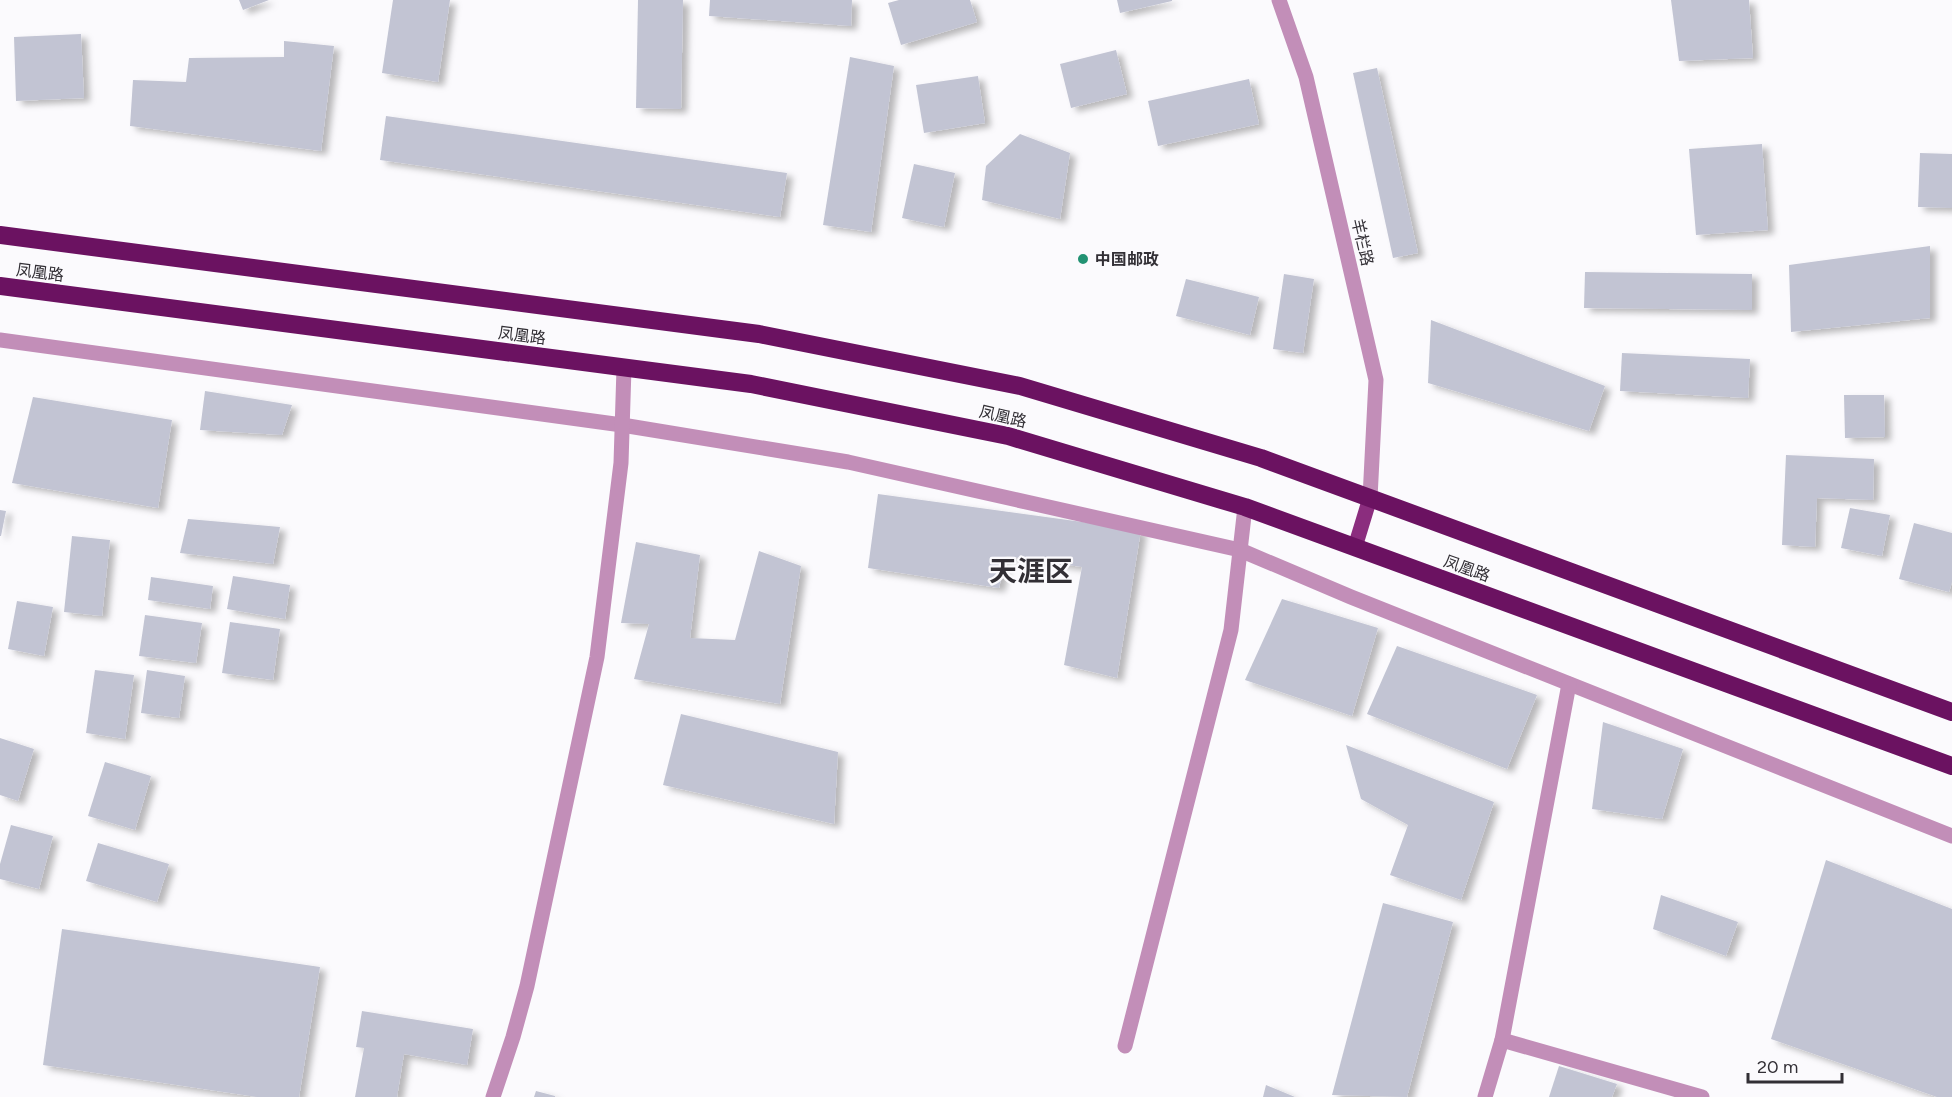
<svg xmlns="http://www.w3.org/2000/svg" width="1952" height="1097" viewBox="0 0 1952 1097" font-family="Figtree,'Noto Sans SC',sans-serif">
<defs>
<filter id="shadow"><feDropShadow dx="6" dy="4" stdDeviation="3" flood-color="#0004"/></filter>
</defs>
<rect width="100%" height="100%" fill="#fbfafd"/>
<g fill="#c2c4d3" filter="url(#shadow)">
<path d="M239,0H269L243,10Z"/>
<path d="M393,0H450L438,82L382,73Z"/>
<path d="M638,0H683L681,109L636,108Z"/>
<path d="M710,0H852L851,26L709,16Z"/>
<path d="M899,0H970L977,22L901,45L888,3Z"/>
<path d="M1117,0H1172V1L1120,13Z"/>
<path d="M1671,0H1749L1753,58L1679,61Z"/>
<path d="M81,34L84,98L16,101L14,37Z"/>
<path d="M284,41L334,46L321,151L130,126L133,80L186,82L189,58L284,57Z"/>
<path d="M1116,50L1127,94L1071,108L1060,64Z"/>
<path d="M850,57L894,66L871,232L823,225Z"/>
<path d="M1377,68L1418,253L1393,258L1353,73Z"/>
<path d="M978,76L985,123L924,133L916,85Z"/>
<path d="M1249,79L1259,124L1158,146L1148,101Z"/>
<path d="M386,116L787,173L780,217L380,160Z"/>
<path d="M1020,134L1070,153L1060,219L982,200L986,166Z"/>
<path d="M1762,144L1768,230L1696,235L1689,149Z"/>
<path d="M1920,153L1952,154V208L1918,207Z"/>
<path d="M914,164L955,173L944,227L902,218Z"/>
<path d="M1930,246V318L1791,332L1789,265Z"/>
<path d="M1585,272L1752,274V310L1584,308Z"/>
<path d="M1284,274L1314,279L1303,353L1273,349Z"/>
<path d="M1186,279L1259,297L1250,335L1176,316Z"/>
<path d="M1431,320L1605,386L1589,431L1428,383Z"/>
<path d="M1622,353L1750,359L1748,398L1620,391Z"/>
<path d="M205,391L292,405L282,435L200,430Z"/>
<path d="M1844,395H1884L1885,437L1845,438Z"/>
<path d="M33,397L172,420L158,508L12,483Z"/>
<path d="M1786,455L1874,459L1873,500L1817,498L1815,547L1782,545Z"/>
<path d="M878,494L1141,530L1117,678L1064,665L1082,567L1006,556L999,588L868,568Z"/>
<path d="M1850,508L1890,515L1882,556L1841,548Z"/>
<path d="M0,510L6,511L1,536H0Z"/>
<path d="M188,519L280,527L273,564L180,553Z"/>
<path d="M1914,523L1952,533V582L1949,592L1899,579Z"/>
<path d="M72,536L110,540L102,616L64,612Z"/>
<path d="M636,542L700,555L690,638L735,640L759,551L801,566L780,704L634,679L649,624L621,623Z"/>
<path d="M233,576L290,585L285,619L227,609Z"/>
<path d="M151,577L213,586L210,609L148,600Z"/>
<path d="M1282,599L1378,628L1352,716L1245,680Z"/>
<path d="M17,601L53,607L44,656L8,649Z"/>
<path d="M145,615L202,623L196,663L139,656Z"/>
<path d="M230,622L280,629L273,680L222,673Z"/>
<path d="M1397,646L1537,695L1507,769L1367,714Z"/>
<path d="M95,670L134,675L125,739L86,733Z"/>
<path d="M147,670L185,676L179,718L141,713Z"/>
<path d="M681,714L838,752L834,824L663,785Z"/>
<path d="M1603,722L1683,749L1662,819L1592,809Z"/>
<path d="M0,738L34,749L18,801L0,795Z"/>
<path d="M1346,745L1494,802L1461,900L1390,875L1408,825L1361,799Z"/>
<path d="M105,762L151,776L135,830L88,816Z"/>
<path d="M11,825L53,836L39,889L0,879V864Z"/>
<path d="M98,843L169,864L157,902L86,881Z"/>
<path d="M1826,860L1952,909V1097H1937L1771,1039Z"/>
<path d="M1661,895L1738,922L1726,956L1653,929Z"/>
<path d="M1383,903L1453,922L1407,1097L1332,1095Z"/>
<path d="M62,929L320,967L299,1097H257L43,1065Z"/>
<path d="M362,1011L473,1029L467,1065L404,1054L397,1097H355L364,1048L356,1047Z"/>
<path d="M1559,1066L1617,1084L1612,1097H1549Z"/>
<path d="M1266,1085L1295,1097H1263Z"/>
<path d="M536,1091L555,1096V1097H534Z"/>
</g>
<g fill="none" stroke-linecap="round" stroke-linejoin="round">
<g stroke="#c28eb8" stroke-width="15">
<path d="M1279,0L1306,77L1376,380L1370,498"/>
<path d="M0,340L622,425L848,462L1240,550L1351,597L1952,836"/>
<path d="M1502,1040L1702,1097"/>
<path d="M1125,1046L1231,630L1245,507"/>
<path d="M493,1097L513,1037L527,986L597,657L621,463L624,368"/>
<path d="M1485,1097L1502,1040L1569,684"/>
</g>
<path stroke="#8b2d7e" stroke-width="15" d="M1355,547L1370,498"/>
<g stroke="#6b1261" stroke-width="18">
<path d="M0,235L759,334L1020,386L1261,458L1952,712"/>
<path d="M0,286L751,384L1008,436L1245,507L1952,766"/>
</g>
</g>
<circle fill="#229273" stroke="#fbfafd" stroke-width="2" cx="1083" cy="259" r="6"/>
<g text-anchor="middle" stroke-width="4.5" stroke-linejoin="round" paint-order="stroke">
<g font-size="16" fill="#322f35" stroke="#fbfafd">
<text transform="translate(1363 242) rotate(77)" y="6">羊栏路</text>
<text transform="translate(40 272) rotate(7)" y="6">凤凰路</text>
<text transform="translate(522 335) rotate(7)" y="6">凤凰路</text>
<text transform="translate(1003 416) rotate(13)" y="6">凤凰路</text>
<text transform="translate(1467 568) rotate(20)" y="6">凤凰路</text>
</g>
<g font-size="16" font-weight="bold" fill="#322f35" stroke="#fbfafd" text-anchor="start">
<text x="1095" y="265">中国邮政</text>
</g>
<g font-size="28" font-weight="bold" fill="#322f35" stroke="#fbfafd">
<text x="1031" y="581">天涯区</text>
</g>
</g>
<path d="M1748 1073v9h94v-9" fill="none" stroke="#322f35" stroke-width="3"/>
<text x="1757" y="1073" font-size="18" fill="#322f35" stroke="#fbfafd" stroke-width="4.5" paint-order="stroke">20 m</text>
</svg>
